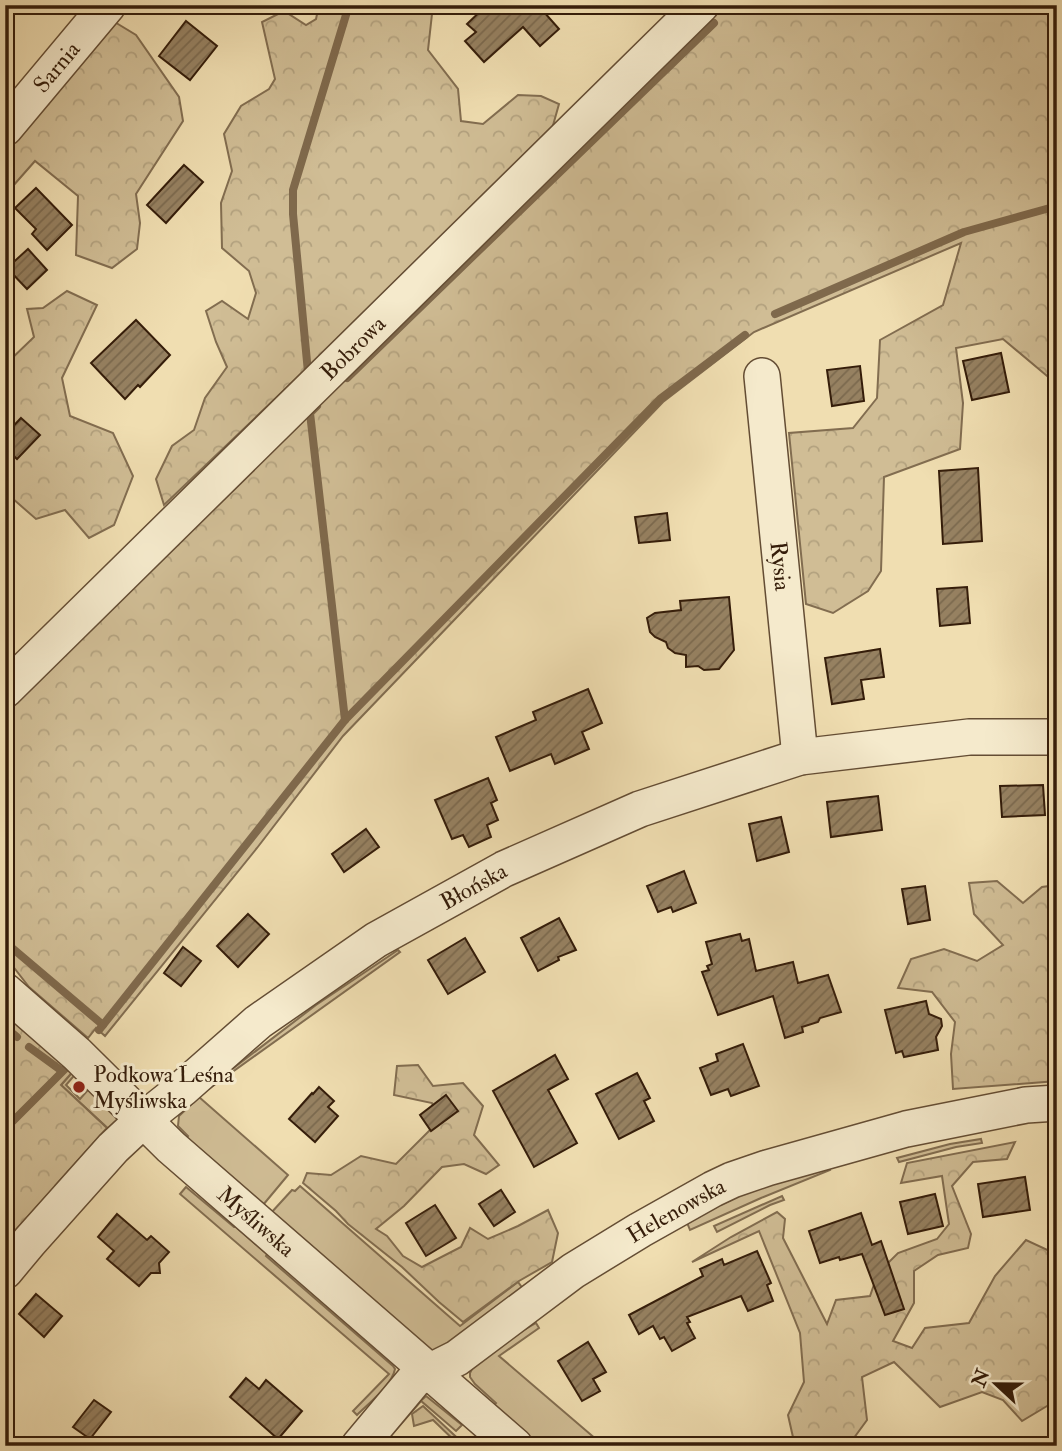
<svg xmlns="http://www.w3.org/2000/svg" width="1062" height="1451" viewBox="0 0 1062 1451" font-family="'IM FELL Double Pica',serif">
<defs>
<pattern id="forest-crowns" width="20" height="18" patternUnits="userSpaceOnUse" patternTransform="scale(1.75)"><rect width="20" height="18" fill="#d0bd95"/><path d="M2 6a3 3 0 1 1 6 0M12 15a3 3 0 1 1 6 0" fill="none" stroke="#b3a27f"/></pattern>
<pattern id="building-hatch" width="6" height="6" patternUnits="userSpaceOnUse" patternTransform="scale(1.75)"><rect width="6" height="6" fill="#968161"/><path d="M-1 1l2-2M0 6l6-6M5 7l2-2" fill="none" stroke="#7b694e"/></pattern>
</defs>
<rect width="100%" height="100%" fill="#f0deb1"/>
<filter id="stains"><feTurbulence type="fractalNoise" baseFrequency=".00286" numOctaves="4"/><feColorMatrix values="0 0 0 0 .2 0 0 0 0 .09 0 0 0 0 .02 0 0 0 .5 -.17"/></filter>
<radialGradient id="worn" r=".72"><stop offset=".6" stop-color="#630" stop-opacity="0"/><stop offset="1" stop-color="#630" stop-opacity=".3"/></radialGradient>
<g fill="#d0bd95" stroke="#826d50" stroke-width="2">
<path d="M398,950L400,952L210,1088V1086L316,1005Z"/>
<path d="M76,1068L79,1070L66,1085L80,1099L94,1083L118,1114V1124L113,1133L61,1085Z"/>
<path d="M199,1097L288,1175L263,1205L183,1142L188,1136L178,1126L179,1116Z"/>
<path d="M981,1139L982,1143L956,1147L899,1162L897,1158L950,1144Z"/>
<path d="M827,1163L830,1170L761,1198L690,1230L686,1220L731,1200L726,1190Z"/>
<path d="M300,1186L460,1326L518,1282L526,1293L434,1355L271,1213L292,1190L295,1191Z"/>
<path d="M186,1187L234,1227H236L267,1254L266,1256L393,1366L395,1369C392,1385 369,1403 357,1415L353,1411L389,1374L180,1194Z"/>
<path d="M782,1196L784,1200L770,1205L717,1232L714,1226Z"/>
<path d="M536,1323L539,1328L499,1356L604,1446H533L491,1409L496,1403L475,1384L470,1377V1373L474,1365L517,1334Z"/>
<path d="M426,1396L462,1425L456,1431L421,1401L388,1439L384,1435Z"/>
</g>
<g fill="url(#forest-crowns)" stroke="#826d50" stroke-width="2">
<path d="M319,5H433L428,50L458,89L461,121L483,124L518,95L541,96L559,104L550,136L164,505L156,479L172,446L194,430L205,398L227,367L216,342L206,311L222,301L248,319L256,293L249,271L222,248L221,203L232,171L224,134L241,106L269,89L275,79L262,22L284,11L306,25L316,19Z"/>
<path d="M709,5H1057V380L1053,381L1003,339L956,348L963,403L960,449L884,477L881,571L868,591L833,613L806,604L789,433L853,428L877,398L880,340L943,305L961,243L754,332L663,402L343,736L257,848L105,1036L96,1028L88,1038L29,987L5,956V708L301,404Z"/>
<path d="M113,21L136,35L179,97L183,121L136,194L140,223L137,249L112,268L76,255L78,196L35,161L5,195V146Z"/>
<path d="M67,291L97,305L62,378L70,416L113,433L133,476L114,525L89,538L65,510L36,519L12,498L5,472V365L34,337L27,309L43,308Z"/>
<path d="M997,881L1023,903L1042,887L1057,885V1081L953,1089L951,1054L955,1022L932,992L898,988L911,959L944,949L977,961L1003,945L974,914L969,883Z"/>
<path d="M5,1007L76,1068L61,1085L107,1128L55,1186V1191H51L5,1242Z"/>
<path d="M418,1065L433,1086L463,1083L483,1106L474,1135L499,1165L486,1174L464,1164L442,1167L404,1206L376,1229L387,1236L403,1256L422,1267L461,1247L470,1228L488,1239L518,1226L548,1210L558,1233L552,1262L519,1281L463,1322L439,1302L402,1267L348,1224L336,1211L303,1183L307,1173L331,1175L361,1156L396,1164L438,1122L432,1103L394,1095L397,1066Z"/>
<path d="M1015,1142L1007,1159L973,1162L952,1186L971,1234L968,1248L938,1255L914,1271V1303L893,1341L912,1348L925,1328L969,1323L995,1276L1026,1240L1054,1253L1057,1257V1400L1022,1421L1003,1400L982,1392L940,1407L894,1362L862,1377L867,1420L848,1446H795L788,1415L804,1382L800,1333L759,1231L692,1262L731,1237L777,1212L785,1219L783,1238L827,1324L836,1300L870,1296L878,1273L898,1253L937,1239L949,1224L942,1176L901,1183L907,1163Z"/>
<path d="M423,1406L466,1446H460L433,1420L414,1426L412,1414Z"/>
</g>
<g fill="none" stroke-linecap="round" stroke-linejoin="round">
<g stroke="#7f694c" stroke-width="8">
<path d="M732,6L733,5"/>
<path d="M775,314L964,232L1057,206"/>
<path d="M308,372L293,214V190L349,5"/>
<path d="M347,378L714,23"/>
<path d="M317,406L310,413L345,720"/>
<path d="M5,942L103,1025"/>
<path d="M5,1027L17,1037"/>
<path d="M99,1030L345,720L660,399L745,335"/>
<path d="M29,1047L62,1071"/>
<path d="M5,1129L68,1066"/>
</g>
</g>
<g fill="url(#building-hatch)" stroke="#351d0a" stroke-width="2">
<path d="M487,5H547L539,12H544L559,29L540,46L523,27L484,62L465,41L476,32L467,24Z"/>
<path d="M186,21L217,46L190,80L159,56Z"/>
<path d="M184,165L203,182L166,223L147,205Z"/>
<path d="M36,188L72,225L47,250L32,234L36,229L15,208Z"/>
<path d="M28,249L47,270L27,289L7,268Z"/>
<path d="M136,320L170,355L140,387L138,385L125,399L91,363Z"/>
<path d="M1001,353L1009,392L972,400L963,361Z"/>
<path d="M860,366L864,401L832,406L827,370Z"/>
<path d="M21,418L40,435L17,459L5,448V435Z"/>
<path d="M978,468L982,541L943,544L939,471Z"/>
<path d="M667,513L670,540L639,543L635,517Z"/>
<path d="M967,587L970,623L940,626L937,589Z"/>
<path d="M729,597L734,650L719,669L704,670L698,666L686,667V655L675,653L668,648L666,642L655,637L650,632L647,618L655,613L681,610L680,601Z"/>
<path d="M880,649L884,677L861,680L864,699L832,704L825,658Z"/>
<path d="M588,689L602,723L582,732L589,749L555,764L551,754L510,771L496,737L536,720L533,712Z"/>
<path d="M488,778L497,800L491,803L498,820L487,825L491,837L469,847L463,835L452,839L435,800Z"/>
<path d="M1043,785L1045,815L1002,817L1000,786Z"/>
<path d="M878,796L882,830L831,837L827,802Z"/>
<path d="M781,817L789,852L757,861L749,824Z"/>
<path d="M366,829L379,847L344,872L332,854Z"/>
<path d="M684,871L696,903L673,912L671,907L658,912L647,886Z"/>
<path d="M925,886L930,920L908,924L902,889Z"/>
<path d="M248,914L269,934L238,967L217,946Z"/>
<path d="M559,918L576,950L558,957L559,960L538,971L521,938Z"/>
<path d="M740,934L742,941L749,939L756,971L793,962L798,983L828,975L841,1012L820,1018L818,1022L802,1027L803,1032L785,1038L773,996L718,1015L702,972L709,970L707,966L712,964L706,942Z"/>
<path d="M465,938L485,972L448,994L428,960Z"/>
<path d="M183,947L201,961L181,986L164,973Z"/>
<path d="M926,1001L929,1014L941,1019L942,1026L936,1037L938,1050L904,1057L902,1051L896,1053L885,1010Z"/>
<path d="M743,1044L759,1086L731,1096L728,1089L711,1095L700,1068L718,1061L716,1054Z"/>
<path d="M555,1055L568,1079L548,1090L577,1143L534,1167L493,1091Z"/>
<path d="M637,1073L650,1098L644,1101L654,1121L619,1139L596,1094Z"/>
<path d="M319,1087L334,1101L328,1107L338,1116L315,1142L289,1119L312,1093L313,1094Z"/>
<path d="M446,1095L458,1111L431,1131L420,1115Z"/>
<path d="M1025,1177L1030,1210L983,1217L978,1184Z"/>
<path d="M501,1190L515,1212L494,1226L479,1204Z"/>
<path d="M935,1194L943,1226L908,1234L900,1202Z"/>
<path d="M435,1205L456,1238L426,1256L406,1223Z"/>
<path d="M861,1213L872,1245L881,1241L904,1309L885,1315L862,1254L840,1260L839,1257L820,1263L809,1231Z"/>
<path d="M117,1214L147,1240L151,1236L169,1252L159,1263L160,1273H151L139,1286L107,1259L114,1251L98,1237Z"/>
<path d="M757,1251L771,1283L767,1285L773,1301L748,1311L741,1296L687,1317L690,1322L687,1323L695,1338L672,1351L664,1337L660,1339L653,1326L639,1334L629,1315L703,1276L700,1269L722,1259L724,1265Z"/>
<path d="M36,1294L62,1316L44,1337L19,1314Z"/>
<path d="M588,1342L606,1372L593,1379L600,1391L582,1401L558,1361Z"/>
<path d="M246,1378L259,1389L266,1380L302,1411L278,1439L230,1397Z"/>
<path d="M94,1400L111,1412L90,1439L73,1427Z"/>
</g>
<g fill="none" stroke-linecap="round" stroke-linejoin="round">
<g stroke="#644d34" stroke-width="38">
<g id="minor">
<path id="s1" d="M5,128L108,5"/>
<path id="s2" d="M762,376L800,757"/>
<path id="s3" d="M5,690L701,5"/>
<path id="s4" d="M5,991L77,1054L171,1147L515,1446"/>
<path id="s5" d="M5,1271L30,1241L113,1148L143,1120L182,1089L258,1022L376,940L504,869L640,809L800,757L969,737H1057"/>
<path id="s6" d="M359,1446L415,1379L457,1358L573,1271L640,1230L713,1189L732,1180L767,1168L906,1129L1026,1105L1057,1103"/>
</g>
</g>
<use href="#minor" stroke="#f5eacc" stroke-width="35"/>
</g>
<circle fill="#8f2418" stroke="#f5eacc" stroke-width="2.5" cx="79" cy="1087" r="7"/>
<g text-anchor="middle" stroke-width="6" stroke-linejoin="round" paint-order="stroke">
<g font-size="23" fill="#351d0a" stroke="#f5eacc">
<text dy="8" stroke="none"><textPath href="#s1" startOffset="80">Sarnia</textPath></text>
<text dy="8" stroke="none"><textPath href="#s3" startOffset="488">Bobrowa</textPath></text>
<text dy="8" stroke="none"><textPath href="#s2" startOffset="191">Rysia</textPath></text>
<text dy="8" stroke="none"><textPath href="#s5" startOffset="611">Błońska</textPath></text>
<text dy="8" stroke="none"><textPath href="#s6" startOffset="399">Helenowska</textPath></text>
<text dy="8" stroke="none"><textPath href="#s4" startOffset="341">Myśliwska</textPath></text>
</g>
<g font-size="23" fill="#351d0a" stroke="#f5eacc" text-anchor="start">
<text x="93" y="1082">Podkowa Leśna<tspan x="93" dy="26">Myśliwska</tspan></text>
</g>
</g>
<rect width="1062" height="1451" fill="none" stroke="#f0deb1" stroke-width="28"/>
<rect x="7" y="7" width="1048" height="1437" fill="none" stroke="#351d0a" stroke-width="3.5"/>
<rect x="14" y="14" width="1034" height="1423" fill="none" stroke="#351d0a" stroke-width="2"/>
<g transform="translate(996 1384) rotate(292)" stroke="#f5eacc" stroke-width="5" paint-order="stroke">
<path d="M0-5L12 26L0 18L-12 26Z" fill="#351d0a"/>
<text y="-10" font-size="19" font-weight="bold" text-anchor="middle" fill="#351d0a">N</text>
</g>
<rect width="100%" height="100%" filter="url(#stains)"/>
<rect width="100%" height="100%" fill="url(#worn)"/>
</svg>
